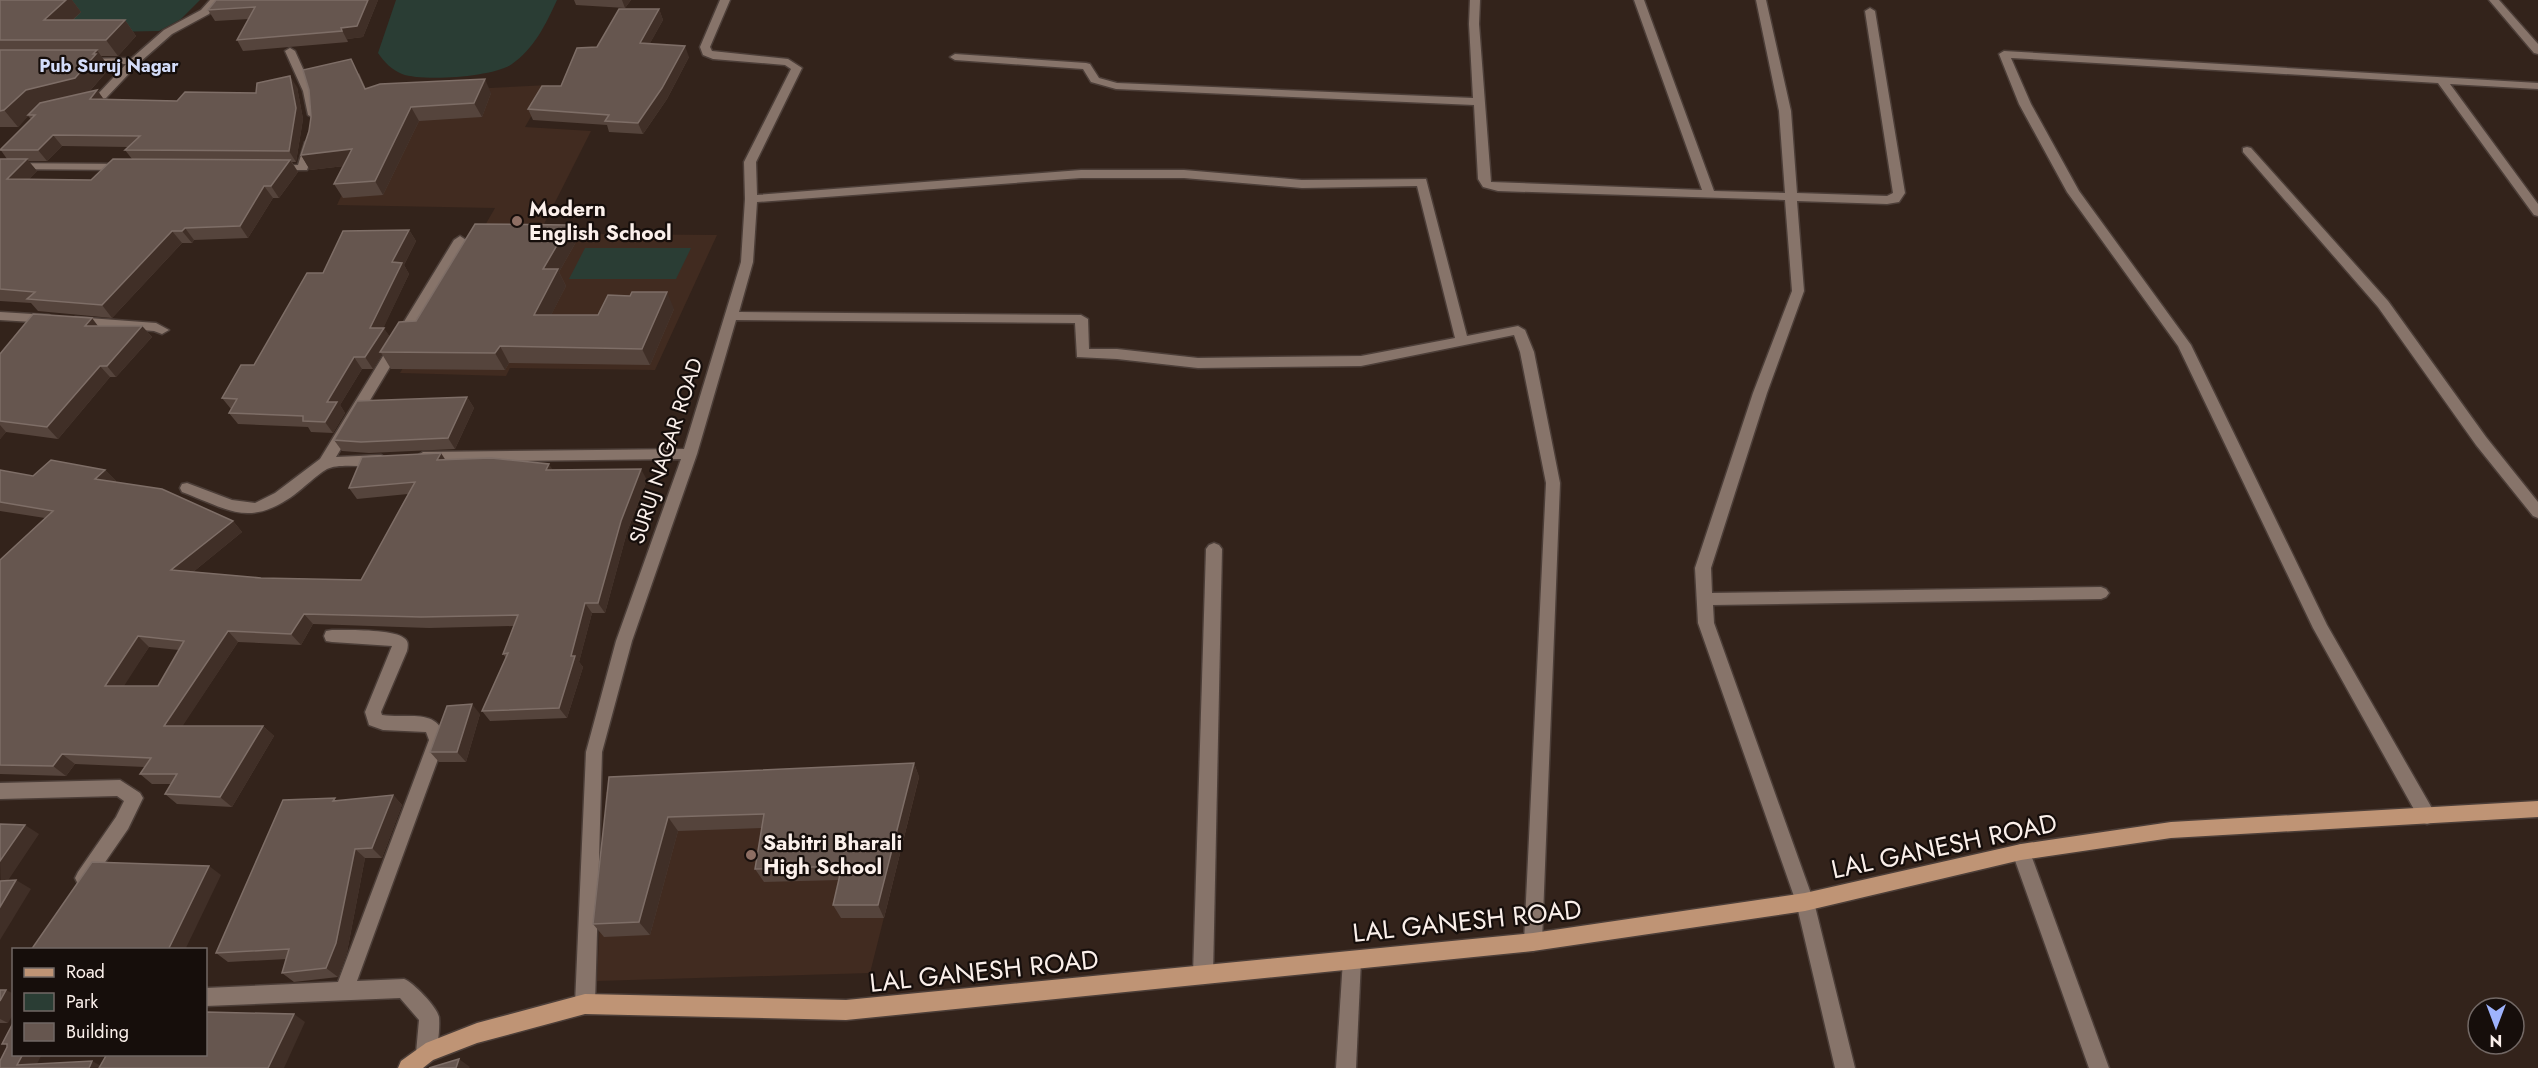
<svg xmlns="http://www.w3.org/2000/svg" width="2538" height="1068" viewBox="0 0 2538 1068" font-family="Jost,sans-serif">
<rect width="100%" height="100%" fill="#33231b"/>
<g fill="#412b20">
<path d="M549,85L525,127L591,131L538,236L586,234L717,235L655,370L510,368L506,376L400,373L495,208L337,205L389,93Z"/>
<path d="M919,778L870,973L597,981L606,792Z"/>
</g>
<g fill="#2a3d34">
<path d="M12,0H200L181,19L159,31L0,34Z"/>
<path d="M396,0H557C546,24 534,49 512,64C495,77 423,82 402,74C392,70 384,62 378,53Z"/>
<path d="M585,248H691L676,279H569Z"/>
</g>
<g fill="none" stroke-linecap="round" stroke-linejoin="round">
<g stroke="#4c3e38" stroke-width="3">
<g id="minor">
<path d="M210,0H220L209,14L172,34L139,63L106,98L77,103V99L98,94L126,64H84L79,61L80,59L132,58L164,30L201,10Z"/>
<path d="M720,0H730L710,47L712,51L788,59L802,68L756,162L757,195L1081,170H1184L1302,180L1426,179L1467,336L1518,326L1525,330L1534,352L1560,483L1542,942L1540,948L1533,951L1526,948L1524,942L1546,483L1520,352L1514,335L1361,366L1198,368L1117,359L1077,357L1075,323L736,320L697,454L632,641L602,752L595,1004L592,1011L585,1014L578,1011L575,1004L586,752L616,641L681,459L423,462L416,457L423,452L684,449L741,262L745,199L744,162L791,69L785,65L713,59L703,55L700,47ZM1081,178H1184L1302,188L1417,186L1455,338L1361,356L1198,358L1117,349H1089L1088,319L1081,315L739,312L753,262L757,202Z"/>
<path d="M1470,0H1480L1479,24L1491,182L1702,190L1634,0H1644L1714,191L1785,193L1779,111L1756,0H1766L1791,111L1797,193L1887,196L1893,193L1865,11L1870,8L1875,11L1905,193L1899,202L1887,204L1797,201L1804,291L1767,393L1711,568L1712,593L2101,587L2106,589L2109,593L2106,597L2101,599L1713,605L1714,623L1814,902L1855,1068H1835L1796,902L1698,623L1695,568L1753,393L1792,291L1785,200L1498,191L1483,187L1478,179L1474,105L1116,89L1091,82L1083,69L955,60L950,57L955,54L1086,63L1090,64L1099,78L1117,83L1473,98L1469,24Z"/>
<path d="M2489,0H2499L2538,44V54L2534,53Z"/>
<path d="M290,48L295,51L313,91L320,115L318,117L314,118L308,115L303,91L285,51Z"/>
<path d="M2004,51L2538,83V89L2450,84L2538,204V216L2534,215L2438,83L2011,58L2031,104L2079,191L2191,345L2327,625L2433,810L2436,816L2433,822L2427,824L2421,822L2313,628L2178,346L2067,192L2019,104L1999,54Z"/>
<path d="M311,139L317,142L307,170H272V166L298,165L305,142Z"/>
<path d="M2247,147L2251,148L2388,301L2486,437L2538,502V518L2533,516L2476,445L2378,307L2243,152V148Z"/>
<path d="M0,163L126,164L132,167L126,170L0,169Z"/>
<path d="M460,236L466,240L336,457L381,455L388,460L386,464C370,469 340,462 327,469C315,476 305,487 294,495C248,528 228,509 182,492L180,488L182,484L187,483L232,500L255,503L275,493L320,459L454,240Z"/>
<path d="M0,312L49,315L56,319L49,323L0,320Z"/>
<path d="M75,317L156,323L169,330L162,334L154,331L70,324L68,321Z"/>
<path d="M1214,543L1219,545L1222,549L1213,975L1210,982L1203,984L1196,982L1193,975L1206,549L1209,545Z"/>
<path d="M332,630C347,630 394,629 404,638C409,641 408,646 407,651L381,712L382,715C409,719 439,707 445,740L357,981L404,979C413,982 437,1007 439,1017C440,1029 438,1049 433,1060L426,1063L419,1060L416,1053L419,1020L400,998L206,1006V988L338,982L429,740L426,732L383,730L369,725L365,712L392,646L332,642L326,641L324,636L326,631Z"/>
<path d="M120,780L140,793L143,798L128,829L90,884L84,886L78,884L75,878L78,872L116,817L124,801L117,796L0,799V783Z"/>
<path d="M2021,844L2027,846L2030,852L2109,1068H2089L2012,852L2015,846Z"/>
<path d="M1352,951L1359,954L1361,960L1356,1068H1336L1343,960L1345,954Z"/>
</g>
</g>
<g stroke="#4c3e38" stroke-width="3">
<path id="major" d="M2538,801V817L2171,838L2021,860L1805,911L1533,951L846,1020L585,1014L477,1043L433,1060L423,1068H398L401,1061L426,1043L477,1023L585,994L846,1000L1533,933L1805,893L2021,844L2171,822Z"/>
</g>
<use href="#minor" fill="#87746a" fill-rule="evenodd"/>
<use href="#major" fill="#bf9475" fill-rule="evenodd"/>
</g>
<g fill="#55443c" fill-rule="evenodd">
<path d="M0,0H72L81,12L73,20H125L136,36L118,56H101L108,66L107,68L108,70L89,92L97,90L104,100L177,101L256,93L297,87L303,119L296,162H292L298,172L279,198H273L248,238L194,240L192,243H182L112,318L38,311L31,303L0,301V159H7L0,149L31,119L28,116L18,127H0ZM62,146L128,147L125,150L132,159L91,180L29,179L37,171L28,161H47Z"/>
<path d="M216,0H378L363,37L347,39L348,42L243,51L237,40L249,19L215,21L208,10Z"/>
<path d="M574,0H631L625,8L576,5Z"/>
<path d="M659,9L663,20L650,43L689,57L667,99L643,134L609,132L607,125L533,120L528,109L561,86L597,47Z"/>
<path d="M359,73L366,89L491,93L482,117L419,121L383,195L343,198L334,184L344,166L310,170L301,155Z"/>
<path d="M409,230L416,241L404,265L409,274L383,328L390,337L416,321L576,242L559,272L566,286L551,315H598L674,309L650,365L509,363L505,370L391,369L382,354L373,369H362L340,405L345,413L333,433L311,432L308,427L238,424L229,413L231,409L222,398L254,365L323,273Z"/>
<path d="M98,326H142L152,337L116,377H110L58,439L6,432L0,439V354Z"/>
<path d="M467,397L474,408L455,449L369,453L342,451L334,440Z"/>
<path d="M445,460L553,470L647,480L627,532L605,613H592L579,662L583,667L567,718L490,721L482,711L506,658L503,654L514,626L429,628L313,624L301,645L238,642L182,726H263L274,736L232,807L177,804L165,794L171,784H152L140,774L145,767L75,764L66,776L0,774V560L45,518L0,511V470L33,476L105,470L116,481L115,482L233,521L242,532L193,572L261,578L361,580L408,494L357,499L349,488ZM149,647L179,650L158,686H123Z"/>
<path d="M480,714L466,762H439L430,752Z"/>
<path d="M914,763L919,777L884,918H841L833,905L839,880L764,882L755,869L762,828L678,831L650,935L604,937L593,924L609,777Z"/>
<path d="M393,795L402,805L382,858H365L347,952L338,977L294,982L282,973L287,959L228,962L216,953L338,801Z"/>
<path d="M0,990L8,1023H0Z"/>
</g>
<g fill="#402f27">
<path d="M66,0H72L81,12L55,36L44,20Z"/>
<path d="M368,0H378L363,37L347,39L348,42L341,28Z"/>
<path d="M622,0H631L625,8Z"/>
<path d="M659,9L663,20L644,54L640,43Z"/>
<path d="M125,20L136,36L118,56L106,40Z"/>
<path d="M685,46L689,57L667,99L643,134L638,123Z"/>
<path d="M97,50L108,66L107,68L108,70L87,94L38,106L18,127L4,110L26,90L93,54Z"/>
<path d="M290,76L297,87L303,119L296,162L289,151Z"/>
<path d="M485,79L491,93L482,117L474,103Z"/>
<path d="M97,90L105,101L90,99Z"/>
<path d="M411,107L419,121L383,195L375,181Z"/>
<path d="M53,135L62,146L47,161L38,150Z"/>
<path d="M352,149L361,164L310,170L301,155Z"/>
<path d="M27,159L37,171L17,191L7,179Z"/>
<path d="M290,160L298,172L279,198L271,186Z"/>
<path d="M264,186L273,198L248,238L240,226Z"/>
<path d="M569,225L576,242L559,272L566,286L543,331L534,315L543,269Z"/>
<path d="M185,228L194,240L192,243L182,231Z"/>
<path d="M409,230L416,241L404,265L409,274L382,331L384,328L391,339L380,352L382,354L373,369L365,357L370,328L392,262Z"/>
<path d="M172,231L182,243L112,318L102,305Z"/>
<path d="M667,292L674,309L650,365L642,349Z"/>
<path d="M92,318L101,330L85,326Z"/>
<path d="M142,326L152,337L116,377L107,366Z"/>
<path d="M500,346L509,363L505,370L495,353Z"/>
<path d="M354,357L362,369L340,405L345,413L333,433L325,422L327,402Z"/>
<path d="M100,366L110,377L58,439L47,427Z"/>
<path d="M467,397L474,408L455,449L448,438Z"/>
<path d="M0,425L6,432L0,439Z"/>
<path d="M441,453L448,464L437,460Z"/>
<path d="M549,464L556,475L546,470Z"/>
<path d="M641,469L647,480L627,532L605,613L598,603L621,521Z"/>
<path d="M105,470L116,481L106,490L95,479Z"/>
<path d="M233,521L242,532L182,581L171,570Z"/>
<path d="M585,603L592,613L579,662L583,667L567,718L559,708L571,656Z"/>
<path d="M304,614L313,624L301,645L291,634Z"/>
<path d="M228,631L238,642L176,736L164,726Z"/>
<path d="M138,636L149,647L117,697L105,686Z"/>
<path d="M472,704L480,714L466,762L457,752Z"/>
<path d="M263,726L274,736L232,807L220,797Z"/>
<path d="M62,754L75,764L66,776L53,766Z"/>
<path d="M914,763L919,777L884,918L878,905Z"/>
<path d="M393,795L402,805L382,858L372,848Z"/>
<path d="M668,817L678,831L650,935L639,922Z"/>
<path d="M25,825L39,834L1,891L0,861Z"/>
<path d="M355,849L365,858L347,952L338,977L326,968Z"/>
<path d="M209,866L221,875L185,950H168Z"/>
<path d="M16,880L31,889L0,940V907Z"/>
<path d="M6,990L14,994V1013L8,1023L0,1019V1001Z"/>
<path d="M294,1014L305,1022L284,1068H268Z"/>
<path d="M23,1054H42L35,1068L17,1065Z"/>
<path d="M459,1059L470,1067L469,1068H456Z"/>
<path d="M92,1061L105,1068H89Z"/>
</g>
<g fill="#66564f" stroke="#7e6e67" stroke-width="1.5" fill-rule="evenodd">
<path d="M0,0H66L44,20H125L106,40H0Z"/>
<path d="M216,0H368L357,26L341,28L342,31L237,40L255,7L208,10Z"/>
<path d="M619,9H659L640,43L685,46L662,88L638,123L605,121L609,115L528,109L542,86H561L577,48L597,47Z"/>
<path d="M0,50H97L93,54H96L75,78L26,90L4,110L0,111Z"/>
<path d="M351,59L365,89L380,84L485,79L474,103L411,107L375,181L334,184L352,149L301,155L309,131L311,117L309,90L303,70Z"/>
<path d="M290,76L296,108L289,151L125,150L140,136L53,135L38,150H0L35,115H28L40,103L97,90L90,99L177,101L185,92L256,93L257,83Z"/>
<path d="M0,159H27L7,179L91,180L113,159L290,160L271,186H264L240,226L185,228L182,231H172L102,305L27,299L35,292L0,289Z"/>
<path d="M475,224L569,225L543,269H558L534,315H598L608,295L630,296L632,292H667L642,349L500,346L495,353L380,352L399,322L416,321Z"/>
<path d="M409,230L392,262L402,263L370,328H384L365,357H354L327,402H337L325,422L303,421V416L229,413L237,399L222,398L241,365H254L307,273H323L343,231Z"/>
<path d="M33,314L92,318L85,326H142L107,366H100L47,427L0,421V354Z"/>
<path d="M467,397L448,438L361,442L334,440L357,401Z"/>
<path d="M441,453L437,460L491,458L549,464L546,470L641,469L621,521L598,603H585L571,656H575L559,708L482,711L508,653L503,654L518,615L421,617L304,614L291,634L228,631L164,726H263L220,797L165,794L177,774H140L151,758L62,754L53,766L0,765V560L53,511L0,502V470L33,476L51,460L105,470L95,479L162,489L233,521L171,570L261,578L361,580L415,482L349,488L362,457ZM138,636L184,641L158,686H105Z"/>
<path d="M472,704L457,752H430L447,706Z"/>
<path d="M914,763L878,905H833L842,866L755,869L764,814L668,817L639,922L593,924L609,777Z"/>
<path d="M393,795L372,848L355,849L336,943L326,968L282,973L289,949L216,953L283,800L335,798L333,801Z"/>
<path d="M0,824L25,825L0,861Z"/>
<path d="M92,862L209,866L168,950H31Z"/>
<path d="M16,880L0,907V881Z"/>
<path d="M0,990H6L0,1001Z"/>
<path d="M206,1012L294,1014L268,1068H99L107,1054H206Z"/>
<path d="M14,1021V1054H23L17,1065L92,1061L89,1068H0V1061L7,1047V1044H2Z"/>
<path d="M459,1059L456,1068H429Z"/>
</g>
<g fill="#8d6e63" stroke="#160e0b" stroke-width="2">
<circle cx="517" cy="221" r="6"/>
<circle cx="751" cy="855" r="6"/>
</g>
<g text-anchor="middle" stroke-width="4.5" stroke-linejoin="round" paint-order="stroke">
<g font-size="18" font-weight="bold" fill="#d4ddfa" stroke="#160e0b">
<text x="109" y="72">Pub Suruj Nagar</text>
</g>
<g font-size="21" font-weight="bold" fill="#fbf0eb" stroke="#160e0b" text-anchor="start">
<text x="529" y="216">Modern<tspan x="529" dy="24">English School</tspan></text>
<text x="763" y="850">Sabitri Bharali<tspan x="763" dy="24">High School</tspan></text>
</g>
<g font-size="21" fill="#fbf0eb" stroke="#160e0b">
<text transform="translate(666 451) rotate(-72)" y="7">SURUJ NAGAR ROAD</text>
</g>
<g font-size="26" fill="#fbf0eb" stroke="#160e0b">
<text transform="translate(1944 846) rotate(-12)" y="9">LAL GANESH ROAD</text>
<text transform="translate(1467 921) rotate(-6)" y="9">LAL GANESH ROAD</text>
<text transform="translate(984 971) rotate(-6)" y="9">LAL GANESH ROAD</text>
</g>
</g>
<rect x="12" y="948" width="195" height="108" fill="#160e0b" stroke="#726865" stroke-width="1.5"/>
<rect x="24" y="968" width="30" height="9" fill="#bf9475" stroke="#726865" stroke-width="1.5"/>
<text x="66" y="978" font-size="18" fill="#fbf0eb">Road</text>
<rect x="24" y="993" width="30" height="18" fill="#2a3d34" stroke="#726865" stroke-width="1.5"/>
<text x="66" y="1008" font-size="18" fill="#fbf0eb">Park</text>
<rect x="24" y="1023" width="30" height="18" fill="#66564f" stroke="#726865" stroke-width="1.5"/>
<text x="66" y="1038" font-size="18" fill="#fbf0eb">Building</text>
<g transform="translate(2496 1026) rotate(180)"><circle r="28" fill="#160e0b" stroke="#726865" stroke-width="1.5"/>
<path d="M0-4.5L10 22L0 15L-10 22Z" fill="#9eb3fd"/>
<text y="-9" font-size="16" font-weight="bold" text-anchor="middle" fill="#fbf0eb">N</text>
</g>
</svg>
